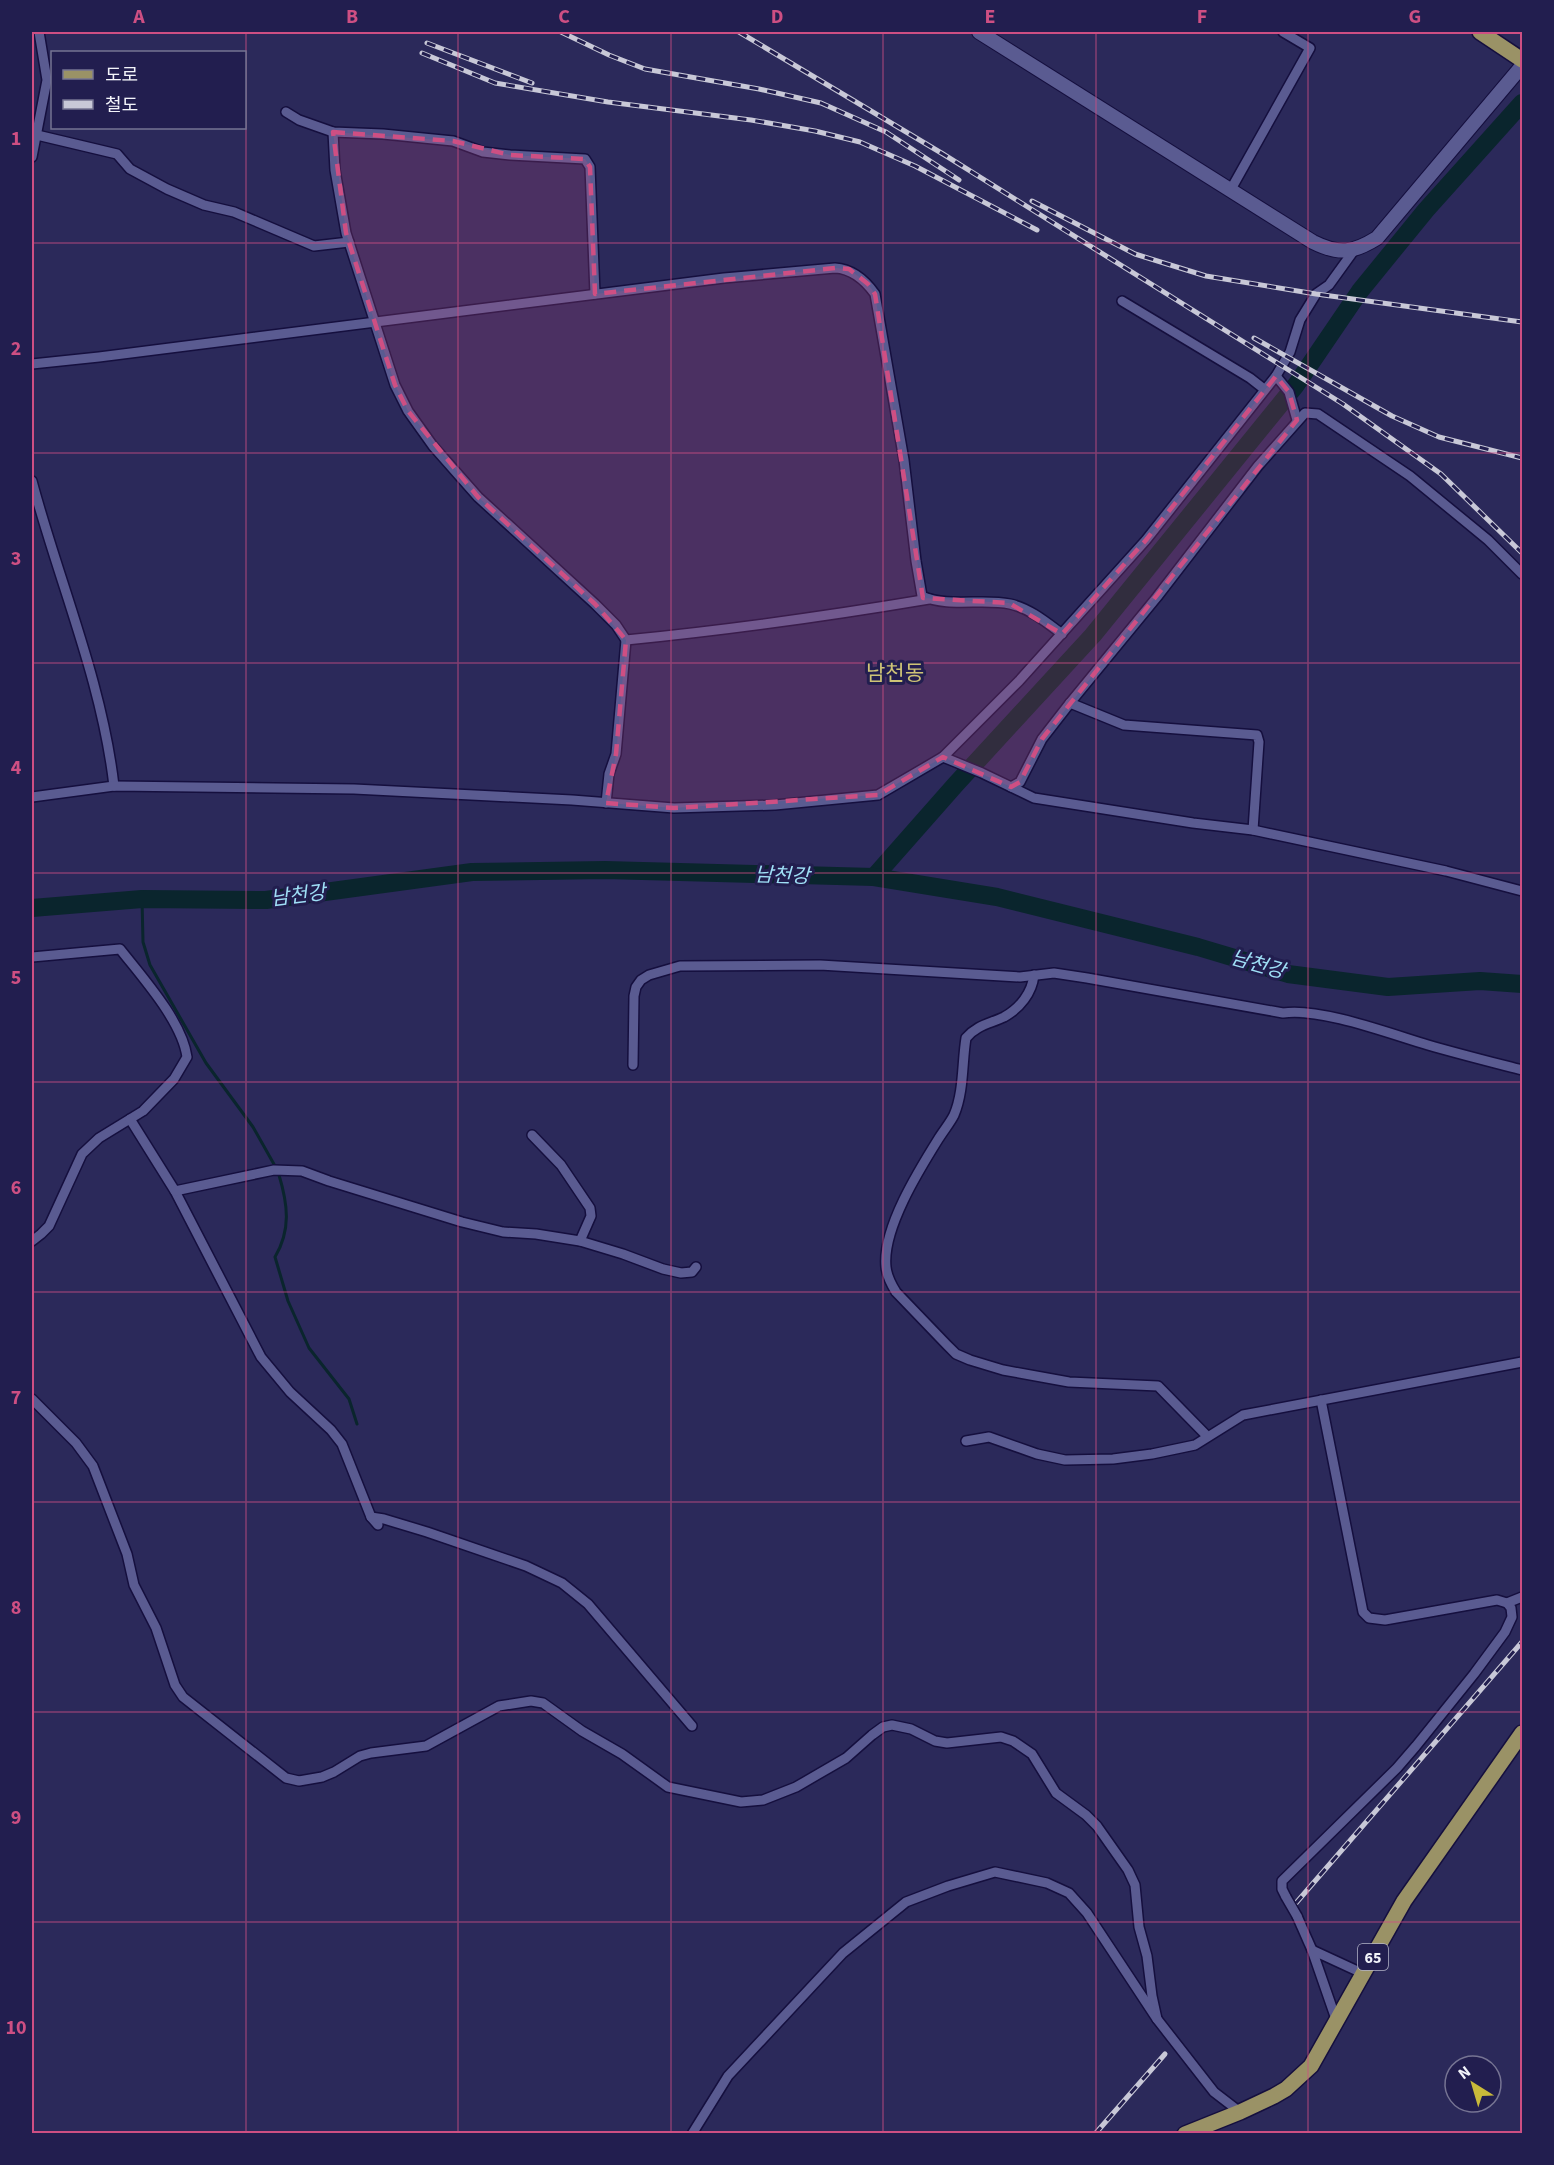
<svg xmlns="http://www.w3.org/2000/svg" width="1554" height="2165" viewBox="0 0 1554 2165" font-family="'Source Sans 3','Noto Sans KR',sans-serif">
<rect width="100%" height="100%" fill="#2b295a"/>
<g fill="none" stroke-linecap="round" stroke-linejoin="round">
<g stroke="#0a252d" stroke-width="3">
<path d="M142,899L143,942L150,965L206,1063L253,1127L275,1166"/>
<path d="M279,1175C288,1205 291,1230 275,1257L288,1301L309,1348L349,1399L357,1424"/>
</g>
<g stroke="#0a252d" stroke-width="18">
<path d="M874,877L956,784L1093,635L1296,385L1360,291L1426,210L1522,103"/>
<path d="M32,908L142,899L266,900L472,872L605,870L874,877L997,897L1198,947L1288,974L1388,987L1480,981L1522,984"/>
</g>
<g stroke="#150f3e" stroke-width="12">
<g id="street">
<path d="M286,112L299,120L333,132L383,134L453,141L483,152L510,155L585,159L590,167L595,294"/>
<path d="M333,132L335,170L346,233L395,385L408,411L433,446L478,497L595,604L616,625L626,640"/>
<path d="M37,135L117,154L130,169L167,189L204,205L234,212L314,246L349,242"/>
<path d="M32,157L47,80L39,32"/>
<path d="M1230,191L1310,48L1283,32"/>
<path d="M1122,301L1250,378L1264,389"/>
<path d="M32,364L99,357L724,278L835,268C853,269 865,280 875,294L904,460L916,561L922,596C949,608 982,598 1010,604C1029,608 1046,622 1062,634"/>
<path d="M1276,376L1289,392L1297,420"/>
<path d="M32,481C59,582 102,681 114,786"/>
<path d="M1070,703L1124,725L1257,735L1259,742L1253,830"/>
<path d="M943,757L982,773L1034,798L1193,823L1253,830L1446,871L1522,891"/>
<path d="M1011,787L1020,782L1042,739L1070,703L1157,597L1258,466L1305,413L1318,414L1410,476L1488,540L1522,574"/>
<path d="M32,797L114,786L354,789L572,800L674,808L775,805L878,795L943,757L1019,681L1146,540L1276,376L1290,352L1300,320L1316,294L1329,285L1355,249"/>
<path d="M606,803L609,774L616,754L626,640C728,630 828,616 929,599"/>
<path d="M32,957L120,949C142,977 182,1021 187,1057L174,1079L143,1111L99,1138L82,1154L49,1226L41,1234L32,1241"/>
<path d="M1034,975C1032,993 1020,1008 1004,1017C989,1024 977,1025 966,1038C962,1062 964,1092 954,1115C950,1123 944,1130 939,1138C919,1170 882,1229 886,1267C887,1277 891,1284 896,1292L946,1344L956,1354L970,1360L1003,1370L1069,1382L1158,1386L1207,1436"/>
<path d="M633,1065L634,996L636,987L641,980L649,975L680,966L820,965L1020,977L1054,973L1087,978L1283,1013C1319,1007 1391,1034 1428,1045C1459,1054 1491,1062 1522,1070"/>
<path d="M130,1119L175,1191L261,1357L290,1392L331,1430L342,1444L371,1517L378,1525"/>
<path d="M532,1135L561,1165L590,1208L591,1216L580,1241"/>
<path d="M175,1191L274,1170L302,1171L329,1181L462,1222L503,1232L536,1234L580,1241L623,1254L663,1269L681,1273L692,1272L696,1267"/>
<path d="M32,1399L76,1443L93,1466L127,1554L134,1585L156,1628L175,1685L183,1697L286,1778L299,1781L322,1777L334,1772L360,1756L371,1753L426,1746L499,1706L531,1701L543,1703L582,1731L622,1754L668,1787L741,1802L763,1800L796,1787L846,1758L872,1735L883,1727L892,1725L911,1729L935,1741L947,1743L1001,1737L1013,1741L1032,1754L1056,1793L1086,1815L1097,1826L1128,1870L1135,1885L1139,1927L1147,1956L1152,1996L1157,2019"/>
<path d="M966,1441L989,1437L1037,1454L1065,1460L1113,1459L1152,1454L1195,1445L1243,1415L1522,1362"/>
<path d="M371,1517L384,1519L427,1532L526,1566L562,1583L588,1604L692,1726"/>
<path d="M1507,1603L1522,1597"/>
<path d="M1286,1897L1282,1889V1881L1397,1768L1416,1746L1474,1674L1505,1632L1512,1617L1511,1608L1507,1603L1497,1600L1385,1620L1369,1618L1363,1612L1321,1400"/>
<path d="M1297,1916L1312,1950"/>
<path d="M1337,2022L1312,1950L1364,1974"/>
<path d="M692,2134L728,2076L843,1953L906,1902L948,1886L995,1872L1047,1883L1069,1893L1087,1913L1157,2019L1214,2092L1240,2112"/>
</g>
</g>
<g stroke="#150f3e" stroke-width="16">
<path id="secondary" d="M979,32L1313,242C1339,255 1353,253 1377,238L1522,66"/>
</g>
<g stroke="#150f3e" stroke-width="18">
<g id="primary">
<path d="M1480,32L1522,60"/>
<path d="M1185,2134L1240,2112L1274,2096L1286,2089L1311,2066L1404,1901L1522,1733"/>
</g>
</g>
<use href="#street" stroke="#5a5b91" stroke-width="9"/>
<use href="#secondary" stroke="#5a5b91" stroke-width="14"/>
<use href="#primary" stroke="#9a9266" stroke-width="15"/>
<g stroke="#c8c8d7" stroke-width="5">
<g id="rail">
<path d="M561,32L609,55L645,69L759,89L821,103L886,132L959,180"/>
<path d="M739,32L943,154L1343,404L1441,474L1522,553"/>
<path d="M427,43L532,83"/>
<path d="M422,53L495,83L608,102L751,120L815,131L860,142L915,166L1037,230"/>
<path d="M1032,201L1135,254L1206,276L1316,294L1522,322"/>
<path d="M1254,338L1392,416L1439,437L1522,458"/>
<path d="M1296,1903L1522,1642"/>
<path d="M1095,2134L1165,2054"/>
</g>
</g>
<use href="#rail" stroke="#221e4f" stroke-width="3" stroke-dasharray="9" stroke-linecap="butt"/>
<g stroke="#150f3e" stroke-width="12" stroke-linecap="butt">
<path id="street-bridge" d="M1286,1897L1297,1916"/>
</g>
<use href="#street-bridge" stroke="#5a5b91" stroke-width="9"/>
</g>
<path fill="#ce4f83" fill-opacity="0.2" stroke="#ce4f83" stroke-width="4.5" stroke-dasharray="12 8" stroke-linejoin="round" d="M333,132L453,141L510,155L585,159L590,167L595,294L835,268L849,269L868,284L875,294L923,598L1009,603L1062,634L1146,540L1276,376L1289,392L1297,420L1042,739L1020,782L1011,787L943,757L878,795L674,808L606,803L616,754L626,640L595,604L478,497L408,411L395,385L346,233Z"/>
<path fill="none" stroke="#ce4f83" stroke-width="1.5" stroke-opacity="0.55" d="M246,32V2134M458,32V2134M671,32V2134M883,32V2134M1096,32V2134M1308,32V2134M32,243H1522M32,453H1522M32,663H1522M32,873H1522M32,1082H1522M32,1292H1522M32,1502H1522M32,1712H1522M32,1922H1522"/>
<g text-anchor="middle" stroke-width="6" stroke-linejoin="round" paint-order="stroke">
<rect fill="#221e4f" stroke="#b4b4c7" stroke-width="1.5" x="1358" y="1944" width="30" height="26" rx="4.5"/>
<g font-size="16" font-weight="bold" fill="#f3f4fa">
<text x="1373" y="1963">65</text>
</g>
<g font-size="20" font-style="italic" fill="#9fdff6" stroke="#221e4f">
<text transform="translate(782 875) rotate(2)" y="7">남천강</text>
<text transform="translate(298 895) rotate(-7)" y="7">남천강</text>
<text transform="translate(1258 964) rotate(16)" y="7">남천강</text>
</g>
<g font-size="21" fill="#cec476" stroke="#221e4f">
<text x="895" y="680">남천동</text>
</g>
</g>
<rect width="1554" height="2165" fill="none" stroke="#221e4f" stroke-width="66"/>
<rect x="51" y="51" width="195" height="78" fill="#221e4f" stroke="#767493" stroke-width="1.5"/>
<rect x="63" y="70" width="30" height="9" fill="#9a9266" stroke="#767493" stroke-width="1.5"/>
<text x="105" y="81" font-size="18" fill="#f3f4fa">도로</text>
<rect x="63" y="100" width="30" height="9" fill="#c8c8d7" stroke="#767493" stroke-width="1.5"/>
<text x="105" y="111" font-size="18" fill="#f3f4fa">철도</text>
<g transform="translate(1473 2084) rotate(323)"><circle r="28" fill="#221e4f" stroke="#767493" stroke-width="1.5"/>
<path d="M0-4.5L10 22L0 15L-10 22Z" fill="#c9ba3a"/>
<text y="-9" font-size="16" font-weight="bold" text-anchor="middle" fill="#f3f4fa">N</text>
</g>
<rect x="33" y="33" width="1488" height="2099" fill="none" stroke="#ce4f83" stroke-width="2"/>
<g font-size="20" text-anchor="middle" font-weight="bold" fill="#ce4f83">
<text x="139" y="23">A</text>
<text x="352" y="23">B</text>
<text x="564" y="23">C</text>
<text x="777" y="23">D</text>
<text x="990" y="23">E</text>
<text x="1202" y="23">F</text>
<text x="1415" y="23">G</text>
<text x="16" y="145">1</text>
<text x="16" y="355">2</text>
<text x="16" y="565">3</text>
<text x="16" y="774">4</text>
<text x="16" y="984">5</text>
<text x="16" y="1194">6</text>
<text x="16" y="1404">7</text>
<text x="16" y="1614">8</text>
<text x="16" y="1824">9</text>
<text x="16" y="2034">10</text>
</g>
</svg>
